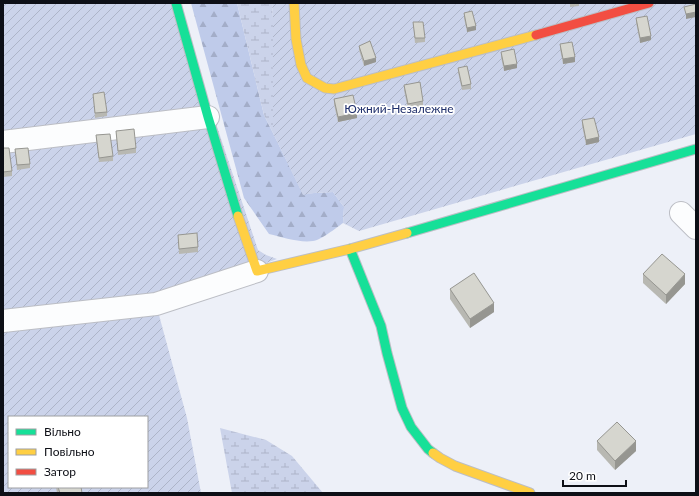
<svg xmlns="http://www.w3.org/2000/svg" width="699" height="496" viewBox="0 0 699 496" font-family="Lato,sans-serif">
<defs>
<pattern id="forest-firs" width="22" height="20" patternUnits="userSpaceOnUse"><rect width="22" height="20" fill="#bfcbea"/><path d="M5 1l3.5 6h-7zM16 11l3.5 6h-7z" fill="#a3adc8"/></pattern>
<pattern id="wetland-marsh" width="20" height="14" patternUnits="userSpaceOnUse"><rect width="20" height="14" fill="#cbd3ea"/><path d="M1 5h8M5 5V1M11 12h8M15 12V8" fill="none" stroke="#adb4c8"/></pattern>
<pattern id="garden-furrows" width="10" height="10" patternUnits="userSpaceOnUse"><rect width="10" height="10" fill="#cbd3ea"/><path d="M-1 1l2-2M0 10L10 0M9 11l2-2" fill="none" stroke="#adb4c8"/></pattern>
</defs>
<rect width="100%" height="100%" fill="#edf0f8"/>
<path fill="url(#forest-firs)" d="M191,3H237L264,115L273,133L303,194L314,193L333,192L344,207L343,223C336,228 321,240 313,241C299,243 282,237 269,234L244,198Z"/>
<g fill="url(#wetland-marsh)">
<path d="M237,3H272L273,18V133L264,115Z"/>
<path d="M220,428L266,440L292,456L323,493H232Z"/>
</g>
<g fill="url(#garden-furrows)" fill-rule="evenodd">
<path d="M3,3H176L258,250L266,255L277,259L156,304L187,418L201,493H3ZM9,417H147V487H9Z"/>
<path d="M272,3H696V134L359,231L343,223L344,207L333,192L314,193L303,195L273,133V18Z"/>
</g>
<g fill="none" stroke-linecap="round" stroke-linejoin="round">
<g stroke="#bcbec5" stroke-width="24">
<g id="street">
<path d="M3,142L208,117"/>
<path d="M681,213L696,228"/>
<path d="M3,321L156,304L257,271"/>
</g>
</g>
<g stroke="#bcbec5" stroke-width="11">
<g id="fast">
<path d="M176,3L208,117L238,216"/>
<path d="M407,233L696,149"/>
<path d="M350,249L381,326L387,353L402,408L411,427L428,449L433,453"/>
</g>
</g>
<g stroke="#bcbec5" stroke-width="11">
<g id="slow">
<path d="M294,3L296,39L301,65L307,78L325,88L334,89L536,35"/>
<path d="M238,216L257,271L350,249L407,233"/>
<path d="M433,453L440,458L455,466L530,493"/>
</g>
</g>
<g stroke="#bcbec5" stroke-width="11">
<path id="jam" d="M536,35L649,3"/>
</g>
<use href="#street" stroke="#fcfdfe" stroke-width="22"/>
<use href="#fast" stroke="#16e098" stroke-width="9"/>
<use href="#slow" stroke="#ffcf43" stroke-width="9"/>
<use href="#jam" stroke="#f24e42" stroke-width="9"/>
</g>
<g fill="#b8b8b2">
<path d="M570,3H579V6L570,7Z"/>
<path d="M464,13L476,30L467,32L464,18Z"/>
<path d="M636,18L651,40L640,43L636,22Z"/>
<path d="M413,22L425,38V42L415,43Z"/>
<path d="M560,44L575,62L563,64L560,49Z"/>
<path d="M359,46L376,62L364,66L359,50Z"/>
<path d="M501,52L517,68L504,71L501,57Z"/>
<path d="M458,68L471,84V89L462,90L458,72Z"/>
<path d="M404,85L423,101V106L408,109L404,90Z"/>
<path d="M93,94L107,112V116L95,118Z"/>
<path d="M334,99L357,118L338,122L334,104Z"/>
<path d="M582,120L599,142L586,145L582,125Z"/>
<path d="M116,131L136,148V153L118,155Z"/>
<path d="M96,135L113,156V161L99,162Z"/>
<path d="M3,148L12,171V176L3,177Z"/>
<path d="M15,149L30,164V168L17,170Z"/>
<path d="M178,235L198,247V252L179,254Z"/>
<path d="M643,274L685,284L666,304L643,283Z"/>
<path d="M450,289L494,312L470,328L450,299Z"/>
<path d="M597,441L636,451L615,470L597,450Z"/>
<path d="M56,487H81L80,493H57Z"/>
</g>
<g fill="#969691">
<path d="M696,12V17L686,19V14Z"/>
<path d="M476,26V30L467,32V28Z"/>
<path d="M651,36V40L640,43V38Z"/>
<path d="M575,57V62L563,64V59Z"/>
<path d="M376,58V62L364,66V61Z"/>
<path d="M517,64V68L504,71V66Z"/>
<path d="M357,113V118L338,122V117Z"/>
<path d="M599,137V142L586,145V140Z"/>
<path d="M685,274V284L666,304V295Z"/>
<path d="M494,303V312L470,328V319Z"/>
<path d="M636,441V451L615,470V461Z"/>
</g>
<g fill="#d6d6cf" stroke="#969691">
<path d="M696,4V12L686,14L684,7Z"/>
<path d="M472,11L476,26L467,28L464,13Z"/>
<path d="M647,16L651,36L640,38L636,18Z"/>
<path d="M413,22H423L425,38H415Z"/>
<path d="M370,41L376,58L364,61L359,46Z"/>
<path d="M572,42L575,57L563,59L560,44Z"/>
<path d="M514,49L517,64L504,66L501,52Z"/>
<path d="M467,66L471,84L462,86L458,68Z"/>
<path d="M420,82L423,101L408,104L404,85Z"/>
<path d="M104,92L107,112L95,113L93,94Z"/>
<path d="M353,95L357,113L338,117L334,99Z"/>
<path d="M594,118L599,137L586,140L582,120Z"/>
<path d="M134,129L136,148L118,151L116,131Z"/>
<path d="M110,134L113,156L99,158L96,135Z"/>
<path d="M3,148H9L12,171L3,172Z"/>
<path d="M28,148L30,164L17,165L15,149Z"/>
<path d="M197,233L198,247L179,249L178,235Z"/>
<path d="M662,254L685,274L666,295L643,274Z"/>
<path d="M474,273L494,303L470,319L450,289Z"/>
<path d="M617,422L636,441L615,461L597,441Z"/>
<path d="M58,487H81L82,493H60Z"/>
</g>
<g text-anchor="middle" stroke-width="3.5" stroke-linejoin="round" paint-order="stroke">
<g font-size="12" fill="#1f2f6b" stroke="#fff">
<text x="399" y="113">Южний-Незалежне</text>
</g>
</g>
<rect width="699" height="496" fill="none" stroke="#0d0f16" stroke-width="8"/>
<rect x="8" y="416" width="140" height="72" fill="#ffffff" stroke="#9e9fa2"/>
<rect x="16" y="429" width="20" height="6" fill="#16e098" stroke="#9e9fa2"/>
<text x="44" y="436" font-size="12" fill="#0d0f16">Вільно</text>
<rect x="16" y="449" width="20" height="6" fill="#ffcf43" stroke="#9e9fa2"/>
<text x="44" y="456" font-size="12" fill="#0d0f16">Повільно</text>
<rect x="16" y="469" width="20" height="6" fill="#f24e42" stroke="#9e9fa2"/>
<text x="44" y="476" font-size="12" fill="#0d0f16">Затор</text>
<path d="M563 480v6h63v-6" fill="none" stroke="#0d0f16" stroke-width="2"/>
<text x="569" y="480" font-size="12" fill="#0d0f16" stroke="#ffffff" stroke-width="3" paint-order="stroke">20 m</text>
</svg>
